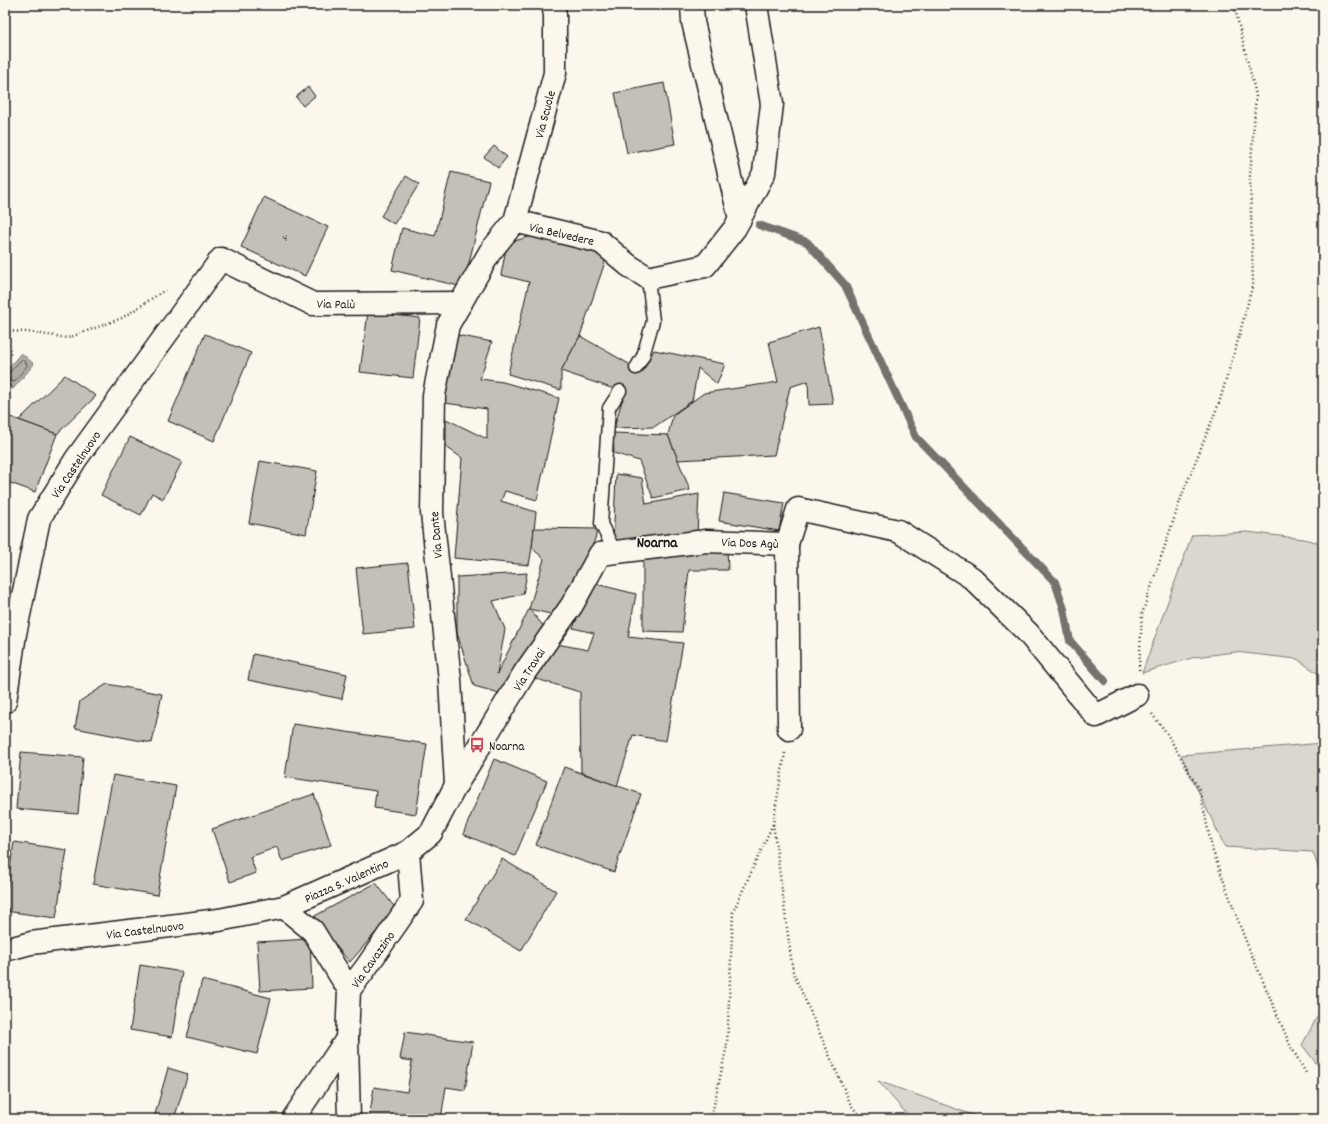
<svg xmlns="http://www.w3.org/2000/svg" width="1328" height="1124" viewBox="0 0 1328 1124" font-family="Dekko,sans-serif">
<rect width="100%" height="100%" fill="#fbf7ec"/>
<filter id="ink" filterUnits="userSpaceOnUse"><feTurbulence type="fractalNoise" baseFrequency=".025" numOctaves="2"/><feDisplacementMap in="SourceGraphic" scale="8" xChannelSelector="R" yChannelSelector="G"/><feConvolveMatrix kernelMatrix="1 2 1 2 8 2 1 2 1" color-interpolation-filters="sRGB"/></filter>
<g filter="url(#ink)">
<g fill="#dad7ce" stroke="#7b7a75">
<path d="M1247,532L1304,539L1323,544V677L1297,659L1235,652L1195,657L1142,673L1192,535Z"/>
<path d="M1323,743V882L1313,852L1225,847L1181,755Z"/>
<path d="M1323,1006V1072L1302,1045Z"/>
<path d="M878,1081L984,1119H911Z"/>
</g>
<path fill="#afaca5" stroke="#74726e" d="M21,353L34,364L13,389L5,382V372Z"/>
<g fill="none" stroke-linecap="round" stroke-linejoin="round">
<path stroke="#575653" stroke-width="1" d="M5,374L9,373L21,360H23L27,364V366L14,382L5,379"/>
<path stroke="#74726e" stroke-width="8" d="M759,225L807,242L845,285L916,437L1055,582L1064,609L1070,641L1105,681"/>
</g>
<g fill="#c3c0b8" stroke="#1c1c1c">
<path d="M664,83L675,144L627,153L615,93Z"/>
<path d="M308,87L315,96L303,106L296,97Z"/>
<path d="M494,146L507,157L498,168L484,157Z"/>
<path d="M451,172L489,181L463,287L392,270L402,228L435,236Z"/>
<path d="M406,176L419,184L394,224L381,216Z"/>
<path d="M264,197L328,227L305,276L241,247Z"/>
<path d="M532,236L607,256L580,336L561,371V390L508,374L529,282L501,275L507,243Z"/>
<path d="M368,312L420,318L413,378L360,372Z"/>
<path d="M819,327L833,404L809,405L808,381L790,387L774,455L678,460L668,435L673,415L704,393L778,382L769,342Z"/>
<path d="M205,334L251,353L214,441L168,421Z"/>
<path d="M452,334L492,342L480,379L503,382L559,398L537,500L505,491L501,501L536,512L532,548L529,565L454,558L462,458L446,447V419L487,439V409L445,403Z"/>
<path d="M580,336L636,368L642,373L654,350L725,364L717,384L698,368L692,401L654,427L614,428L624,394L620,391L561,371Z"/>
<path d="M65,375L96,396L57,434L19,420Z"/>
<path d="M5,415L57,434L35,492L5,481Z"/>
<path d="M613,433L668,435L690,490L653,498L639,461L614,453Z"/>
<path d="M130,437L182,462L163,499L152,493L141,515L101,495Z"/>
<path d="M260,461L317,471L306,534L249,523Z"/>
<path d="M616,474L642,478L646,504L699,494L697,534L613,546Z"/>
<path d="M724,493L784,503L779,531L719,521Z"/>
<path d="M534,528L598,529L586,567L559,616L529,609L544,559L532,548Z"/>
<path d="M727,549L728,570H689L682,632L643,631V555Z"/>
<path d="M408,563L415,629L363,634L356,568Z"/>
<path d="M527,573L523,594L493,601L505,629L497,674L529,609L546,629L503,694L474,686L457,633V577Z"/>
<path d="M592,583L636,594L628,637L683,643L666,741L633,735L617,786L581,772L580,692L530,677L557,644L588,650L594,633L573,628Z"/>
<path d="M253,654L347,674L342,699L248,680Z"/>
<path d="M107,684L162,694L152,743L75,728L80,701Z"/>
<path d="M293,724L427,744L416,814L374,808L376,791L285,777Z"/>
<path d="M21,752L83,757L78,814L16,809Z"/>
<path d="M494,759L547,781L515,856L463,834Z"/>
<path d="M564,767L641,794L614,872L536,845Z"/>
<path d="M113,775L176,786L157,895L93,884Z"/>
<path d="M314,794L331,845L282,861L277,847L250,857L256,873L230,882L212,829Z"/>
<path d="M14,842L67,850L56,918L5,911V898Z"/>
<path d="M502,859L556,891L521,951L466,919Z"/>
<path d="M376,883L396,909L350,962L311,918Z"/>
<path d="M310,939L312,988L260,991L257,942Z"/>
<path d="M140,965L182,972L172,1037L130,1030Z"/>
<path d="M202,980L271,998L257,1054L187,1037Z"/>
<path d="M405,1032L473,1042L465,1090L446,1087L441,1119H369L374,1087L407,1092L412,1061L400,1059Z"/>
<path d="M168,1068L188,1074L174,1119H156L154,1118Z"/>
</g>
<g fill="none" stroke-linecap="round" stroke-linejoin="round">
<g stroke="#1c1c1c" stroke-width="15">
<g id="lane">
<path d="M636,368L643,356L653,321L648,278"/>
<path d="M615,552L601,524L609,408L620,391"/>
</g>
</g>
<g stroke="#1c1c1c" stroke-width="25">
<g id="street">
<path d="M692,5L693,22L740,219"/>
<path d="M515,221L601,242L628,265L648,278L705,266L735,228L764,173L772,104L756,5"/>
<path d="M787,544L798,509L898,531L972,578L1028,633L1096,716L1137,695"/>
<path d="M5,702L15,634L39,519L76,459L221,259L313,304L461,303"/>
<path d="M456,785L525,672L572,605L600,554L706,541L787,544L789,729"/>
<path d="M284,907L313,931L349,990"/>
<path d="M293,1119L347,1039"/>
<path d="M349,1119L347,1039L349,990L365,969L412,901L408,852L431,833L456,785L450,680L432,513L434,395L448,325L490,252L515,221L555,73V15L553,5"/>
</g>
</g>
<g stroke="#1c1c1c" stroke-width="25">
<path id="secondary" d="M5,950L31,943L219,920L284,907L408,852"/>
</g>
<g stroke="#1c1c1c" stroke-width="2.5" stroke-dasharray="1 3" stroke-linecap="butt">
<path d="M5,331L28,332L68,338L122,318L165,290"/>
<path d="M1139,670L1142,614L1182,495L1219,403L1236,347L1253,284L1250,176L1256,95L1234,5"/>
<path d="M1152,714L1166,732L1200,791L1212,849L1245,939L1290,1045L1306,1073"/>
<path d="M785,753L773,823L793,972L851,1105L862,1119"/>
<path d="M711,1119L727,1045L733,912L773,824"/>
</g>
<use href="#lane" stroke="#fbf7ec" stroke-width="12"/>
<use href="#street" stroke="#fbf7ec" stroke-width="22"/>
<use href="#secondary" stroke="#fbf7ec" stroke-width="22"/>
</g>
</g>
<defs>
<g id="bus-bare" transform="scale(1.2)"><path d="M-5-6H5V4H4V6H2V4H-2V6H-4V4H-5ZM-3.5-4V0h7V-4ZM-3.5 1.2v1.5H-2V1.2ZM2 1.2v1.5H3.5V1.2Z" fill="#d1495b" stroke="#fbf7ec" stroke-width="2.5" paint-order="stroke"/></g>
</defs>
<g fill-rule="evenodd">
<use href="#bus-bare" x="477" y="745"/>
</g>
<g text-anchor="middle" stroke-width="3" stroke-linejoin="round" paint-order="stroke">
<g font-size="11" fill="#464543">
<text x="285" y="241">4</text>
</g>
<g font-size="13" fill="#1c1c1c" stroke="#fbf7ec">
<text transform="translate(544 114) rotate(-75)" y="5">Via Scuole</text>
<text transform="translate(562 233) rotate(13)" y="5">Via Belvedere</text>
<text transform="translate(336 303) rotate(1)" y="5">Via Palù</text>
<text transform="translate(75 464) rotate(-56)" y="5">Via Castelnuovo</text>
<text transform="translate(435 535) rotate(-95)" y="5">Via Dante</text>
<text transform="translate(750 542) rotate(2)" y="5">Via Dos Agù</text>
<text transform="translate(528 669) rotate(-57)" y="5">Via Travai</text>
<text transform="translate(346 880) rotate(-24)" y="5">Piazza S. Valentino</text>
<text transform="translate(145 929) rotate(-7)" y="5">Via Castelnuovo</text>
<text transform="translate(372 959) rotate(-55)" y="5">Via Cavazzino</text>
</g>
<g font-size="13" fill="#1c1c1c" stroke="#fbf7ec" text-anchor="start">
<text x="489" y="750">Noarna</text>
</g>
<g font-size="15" font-weight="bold" fill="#1c1c1c" stroke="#fbf7ec">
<text x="657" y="547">Noarna</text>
</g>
</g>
<rect width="1328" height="1124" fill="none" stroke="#fbf7ec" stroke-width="20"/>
<rect x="10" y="10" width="1308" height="1104" fill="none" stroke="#1c1c1c" stroke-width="1.5" filter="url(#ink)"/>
</svg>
